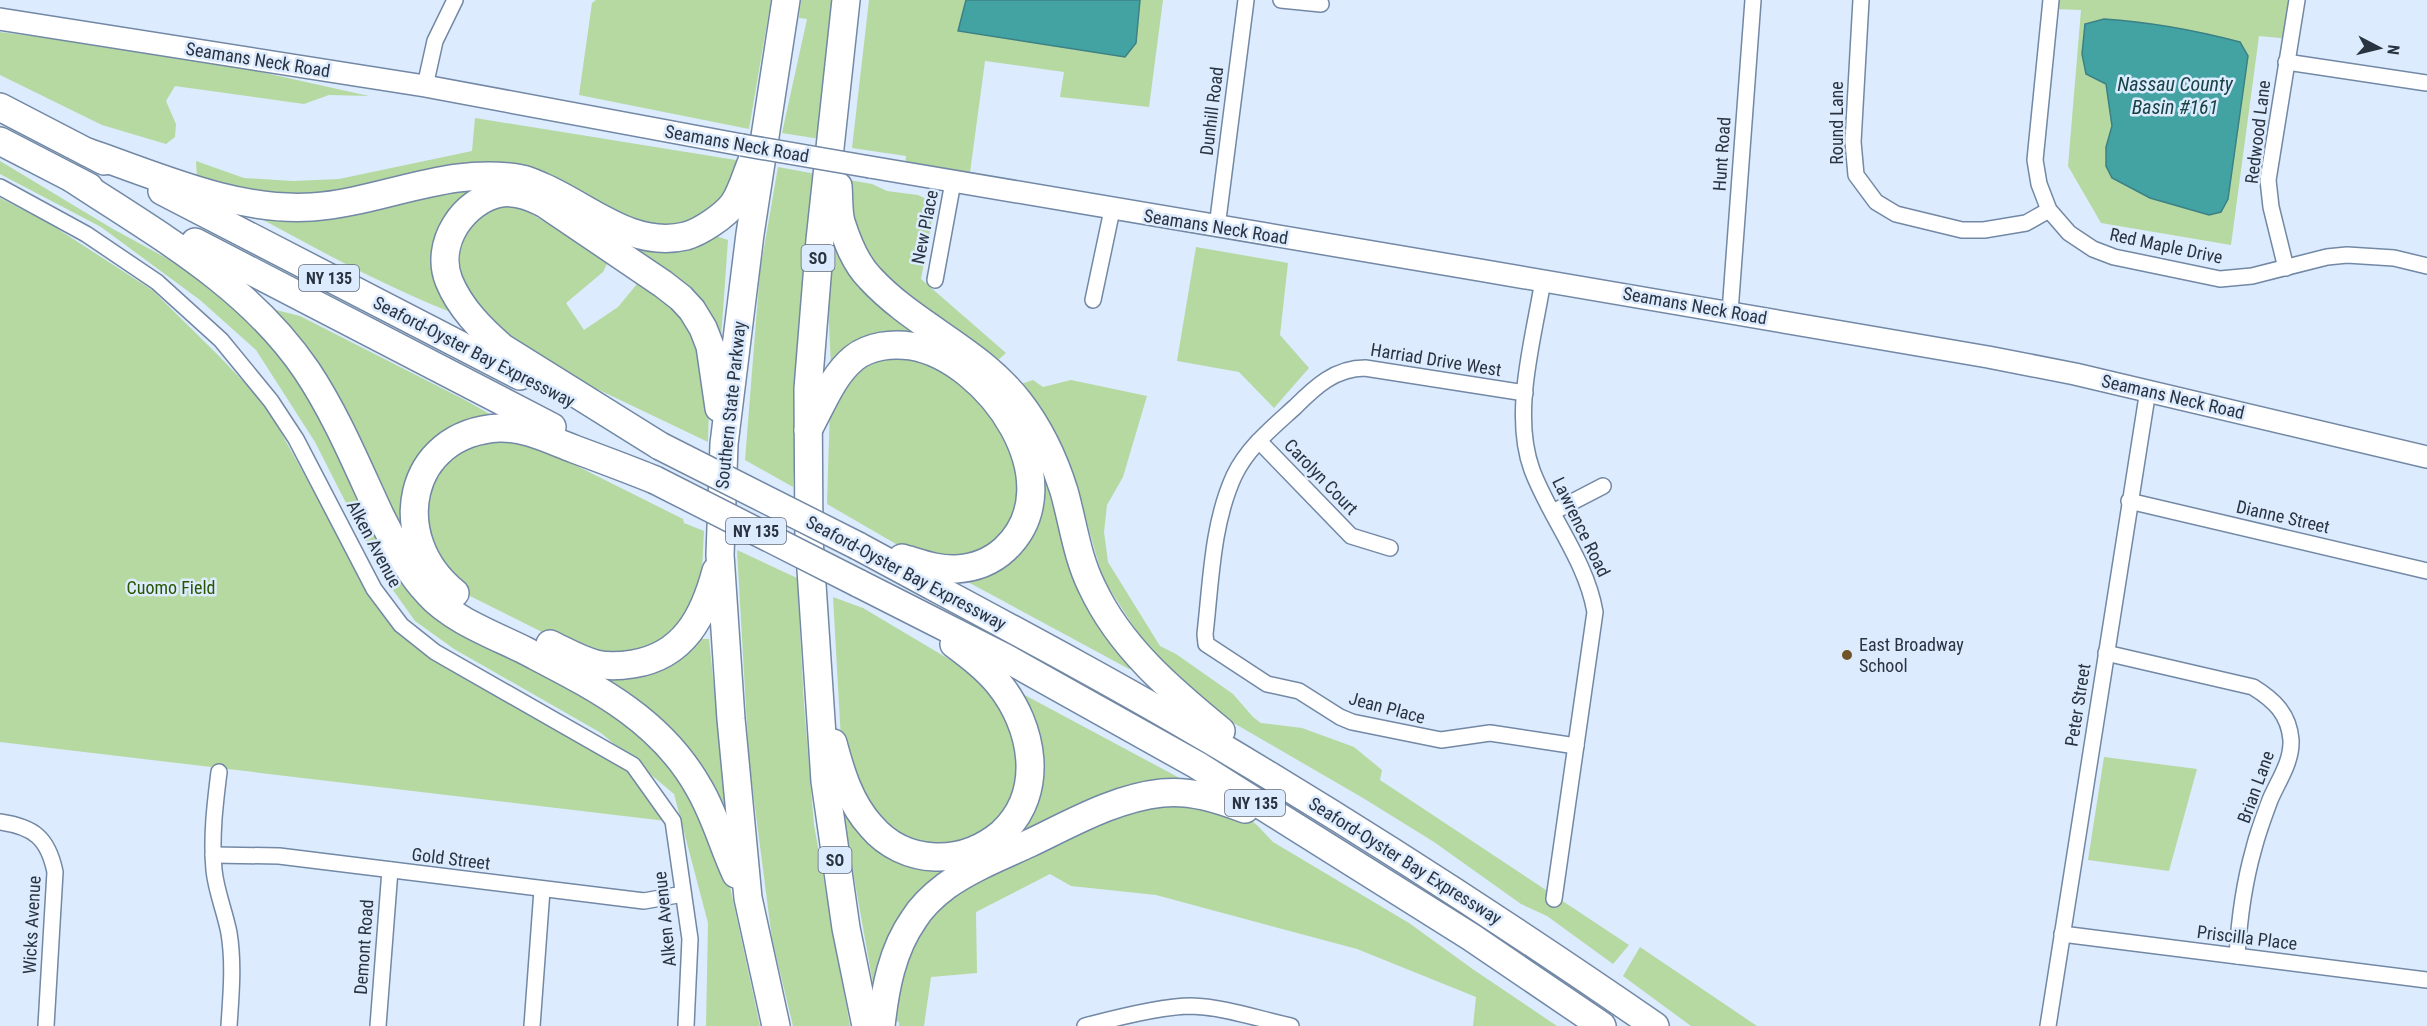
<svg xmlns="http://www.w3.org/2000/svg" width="2427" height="1026" viewBox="0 0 2427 1026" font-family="'Roboto Condensed',sans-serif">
<rect width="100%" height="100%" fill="#dcebfe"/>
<g fill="#b5d9a1">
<path d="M596,0H771L749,129L579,95L592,3Z"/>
<path d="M801,0H833L820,139L782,133L807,19L799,18Z"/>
<path d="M869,0H1163L1149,107L1060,97L1064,72L985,61L969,180L905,169L906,156L852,148Z"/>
<path d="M2052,0H2296L2290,39L2259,36L2231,245L2101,223L2068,166L2081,10L2052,9Z"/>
<path d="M0,32L189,56L369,96L329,95L304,104L175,86L166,101L176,124L175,137L166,144L102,125L0,75Z"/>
<path d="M475,118L742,161L729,201L664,234L547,180L292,199L197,179L196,161L244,178L293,181L339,179L472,151Z"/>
<path d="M0,161L113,229L181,266L244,308L306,387L407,585L608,704L658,742L705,807L726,868L760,1026H706L708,923L674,794L601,733L454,649L415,621L383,576L315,442L256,350L200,300L101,227L0,174Z"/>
<path d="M778,167L816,174L801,336L793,487L745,460L760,271Z"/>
<path d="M849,180L872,184L887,191L918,195L935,203L921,279L1006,353L996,362L967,340L941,317L892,289L852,234Z"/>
<path d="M485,182L442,239L466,318C386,288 313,247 239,207Z"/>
<path d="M0,198L47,222L152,290L216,353L265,404L378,607L401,634L630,768L666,821L0,742Z"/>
<path d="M514,204L602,255L608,262L603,272L566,303L584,330L618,307L637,284L655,287L673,297L710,368L708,442L551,367L504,336L467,299L454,268L457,238L474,213Z"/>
<path d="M713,235L728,240L721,339L630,253L639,244Z"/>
<path d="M835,236L941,342L831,367L828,303Z"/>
<path d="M1196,247L1288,263L1280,335L1309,368L1274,408L1239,372L1177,361Z"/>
<path d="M272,309L300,316L465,400L502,421L434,442L406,531L399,534Z"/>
<path d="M883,352L928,357L993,404L1025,497L988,554L950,565L908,551L827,504L830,405L842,381Z"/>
<path d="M1033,380L1043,387L1071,380L1147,396L1123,477L1107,505L1104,532L1108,562L1160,646L1176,654L1233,694L1253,717L1261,723L1302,728L1354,747L1382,770L1380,780L1629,945L1613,964L1547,916L1521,904L1434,842L1363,798L1225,718L1152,655L1103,579L1074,477L1041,407L1018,385Z"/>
<path d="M498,435L547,451L683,519L684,523L704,531L701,589L687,627L658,651L590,656L466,594L423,532L425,494L440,464L466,444Z"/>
<path d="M1033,442L1135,669H1129L955,575L998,568L1030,541L1041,502Z"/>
<path d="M737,550L797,578L804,705L814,825L850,1026H793L772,939L749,761Z"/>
<path d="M833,597L863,608L979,677L1008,712L1025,757L1017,804L983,840L939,852L895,841L871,816L841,740Z"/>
<path d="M697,639H709L728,822L604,686L606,673Z"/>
<path d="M1019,692L1202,790L1008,844L1024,816Z"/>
<path d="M2104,757L2197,769L2169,871L2088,860Z"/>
<path d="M842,795L852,811L957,869L878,984H873L849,849Z"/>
<path d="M1152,801L1236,810L1257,825L1273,842L1409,923L1474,970L1557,1026H1473L1476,997L1357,949L1156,895L1071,886L1050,874L976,912L977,973L931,977L924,1026H899V1022L892,1020L916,924L961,882Z"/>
<path d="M1640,947L1757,1026H1691L1623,976Z"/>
</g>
<g fill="#43a2a2" stroke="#3c8185" stroke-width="1.5">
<path d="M966,0H1140L1136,43L1125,57L958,31Z"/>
<path d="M2104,19C2151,22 2194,30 2240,42L2248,56L2228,199L2221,212L2209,215L2150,198L2112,178L2106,166V147L2112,126L2106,84L2086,74L2082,54L2085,24Z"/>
</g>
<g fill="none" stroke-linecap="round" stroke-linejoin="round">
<g stroke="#7288a5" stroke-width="18">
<g id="minor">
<path d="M1281,0L1321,4"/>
<path d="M1861,0L1853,142L1856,175L1876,202L1896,214L1962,230H1984L2026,223L2049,210"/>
<path d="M2051,0L2035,160L2039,184L2049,210L2069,233L2093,249L2114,257L2220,279L2252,276L2327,257L2347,255L2394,258L2427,266"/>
<path d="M2286,62L2427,83"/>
<path d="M425,86L435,41L455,0"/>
<path d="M0,187L86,234L157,282L221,340L271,401L296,439L374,589L401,625L435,652L633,765L673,821L690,939L686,1026"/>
<path d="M1217,227L1246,0"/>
<path d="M2286,268L2271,207L2268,180L2297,0"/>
<path d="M935,280L953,182"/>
<path d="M1543,280C1534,338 1511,413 1532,470C1550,518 1586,560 1595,612L1554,899"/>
<path d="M1093,300L1112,210"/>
<path d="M1730,312L1753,0"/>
<path d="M1525,393L1365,368C1335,368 1315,387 1295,407C1273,427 1247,448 1234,476C1212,524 1211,582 1205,634L1206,644L1267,684L1299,691L1340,717L1352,722L1441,740L1490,733L1576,746"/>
<path d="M1259,441L1351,536L1390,548"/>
<path d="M2129,501L2427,571"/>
<path d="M1553,512L1603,486"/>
<path d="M2106,653L2253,687C2274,700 2289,714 2291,740C2292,762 2278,781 2270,800C2264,816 2258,832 2254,848C2244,883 2239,921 2237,956"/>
<path d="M219,772C215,804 211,837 214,870C216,891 225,912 229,933C234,964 231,995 229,1026"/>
<path d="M0,822C34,827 48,838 55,872L46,1026"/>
<path d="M213,855L279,856L644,901L683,894"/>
<path d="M2062,934L2427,980"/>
<path d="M378,1026L390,870"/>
<path d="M532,1026L542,890"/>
<path d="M1085,1026C1115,1018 1161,1006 1191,1006C1225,1007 1258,1019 1291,1026"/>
<path d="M2048,1026L2148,390"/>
</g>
</g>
<g stroke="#7288a5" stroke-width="24">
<g id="secondary">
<path d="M0,19L425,86L742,145"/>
<path d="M870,167C1242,232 1616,291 1988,357L2075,374L2427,457"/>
</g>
</g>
<g stroke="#7288a5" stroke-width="30">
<g id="motorway">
<path d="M846,0L820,240L808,389L809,539L825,781L846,928L866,1026"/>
<path d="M0,107L104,161"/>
<path d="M0,141L89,187"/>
<path d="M87,152C158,176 235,212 312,207C383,202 450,165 522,179C529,180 536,184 543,187C589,207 632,249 686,236C700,232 725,216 734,203C742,191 746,175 752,161"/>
<path d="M73,179C158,235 249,285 307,371C337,416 358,468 381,517C395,544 407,571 428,593C452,620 494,635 526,651C593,686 660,718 699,788C715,815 723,846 736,874"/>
<path d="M838,186C839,197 838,211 841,222C847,241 855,263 870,278C914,326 978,349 1019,402C1040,429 1054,459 1064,491C1073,523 1077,557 1092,587C1120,647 1171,690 1221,731"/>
<path d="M162,191L520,376"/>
<path d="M195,242L552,427"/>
<path d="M808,430C822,405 832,376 854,358C869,346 892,343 911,346C989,359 1075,483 1005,549C991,562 974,568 956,569C937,570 920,563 902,558"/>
<path d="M660,446L503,348C481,329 460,308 449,281C434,244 463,200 501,193C517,191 531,197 545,204L663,284L681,298L692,310L703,328L710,346L719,408"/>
<path d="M858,546C976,610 1095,672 1210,740C1362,830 1510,926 1655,1026"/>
<path d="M858,583L1004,657L1197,765L1471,937L1602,1026"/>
<path d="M455,593C387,539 406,433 499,428C525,427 550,440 574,449C601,459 628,469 655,480"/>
<path d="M550,644C565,651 580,660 596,664C609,667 620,666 633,664C684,656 704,616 716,571"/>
<path d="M833,743C841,773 850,803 871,826C887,845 910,856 935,857C960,858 983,849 1002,833C1046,792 1033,726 999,684C986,668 970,656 954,644"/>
<path d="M776,1026L748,898L731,719L720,555L724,444L750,234L786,0"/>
<path d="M881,1026C885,989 892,950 914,919C922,906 934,895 946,886C971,868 1002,856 1030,843C1072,823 1115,798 1162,793C1191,790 1218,799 1245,809"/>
</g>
</g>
<use href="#minor" stroke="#fff" stroke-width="15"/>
<use href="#secondary" stroke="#fff" stroke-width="21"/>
<use href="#motorway" stroke="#fff" stroke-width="27"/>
<g stroke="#7288a5" stroke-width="24" stroke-linecap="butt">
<path id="secondary-bridge" d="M742,145L870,167"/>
</g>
<g stroke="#7288a5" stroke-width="30" stroke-linecap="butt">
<g id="motorway-bridge">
<path d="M660,446L858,546"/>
<path d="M655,480L858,583"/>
</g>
</g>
<use href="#secondary-bridge" stroke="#fff" stroke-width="21"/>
<use href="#motorway-bridge" stroke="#fff" stroke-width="27"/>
</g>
<circle fill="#715328" stroke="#dcebfe" stroke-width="2" cx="1847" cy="655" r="6"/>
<g text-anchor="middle" stroke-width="5" stroke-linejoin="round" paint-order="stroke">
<g fill="#dcebfe" stroke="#5f6a79" stroke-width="1.5">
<rect x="801.5" y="245" width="33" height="26" rx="4.5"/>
<rect x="299" y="265" width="60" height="26" rx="4.5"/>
<rect x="726" y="518" width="60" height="26" rx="4.5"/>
<rect x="1225" y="790" width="60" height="26" rx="4.5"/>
<rect x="818.5" y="847" width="33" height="26" rx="4.5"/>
</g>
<g font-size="16" font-weight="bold" fill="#2a3340">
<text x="818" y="264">SO</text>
<text x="329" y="284">NY 135</text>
<text x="756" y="537">NY 135</text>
<text x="1255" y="809">NY 135</text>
<text x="835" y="866">SO</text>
</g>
<g font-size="18" fill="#2a3340" stroke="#dcebfe">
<text transform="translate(258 60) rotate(9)" y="6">Seamans Neck Road</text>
<text transform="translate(1212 111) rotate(-83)" y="6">Dunhill Road</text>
<text transform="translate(1837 123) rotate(-90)" y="6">Round Lane</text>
<text transform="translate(2258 132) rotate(-83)" y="6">Redwood Lane</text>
<text transform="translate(737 144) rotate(10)" y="6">Seamans Neck Road</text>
<text transform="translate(1722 154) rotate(-86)" y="6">Hunt Road</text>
<text transform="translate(925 227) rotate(-79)" y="6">New Place</text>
<text transform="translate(1216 227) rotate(9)" y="6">Seamans Neck Road</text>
<text transform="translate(2166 246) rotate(12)" y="6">Red Maple Drive</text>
<text transform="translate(1695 306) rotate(10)" y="6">Seamans Neck Road</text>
<text transform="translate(474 352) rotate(27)" y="6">Seaford-Oyster Bay Expressway</text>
<text transform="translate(1436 360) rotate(9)" y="6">Harriad Drive West</text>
<text transform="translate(2173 397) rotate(13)" y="6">Seamans Neck Road</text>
<text transform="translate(731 405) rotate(-84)" y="6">Southern State Parkway</text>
<text transform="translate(1321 477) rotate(46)" y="6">Carolyn Court</text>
<text transform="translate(2283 517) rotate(13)" y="6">Dianne Street</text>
<text transform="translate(1581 527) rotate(64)" y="6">Lawrence Road</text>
<text transform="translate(374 544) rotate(62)" y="6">Alken Avenue</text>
<text transform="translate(906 573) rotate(28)" y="6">Seaford-Oyster Bay Expressway</text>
<text transform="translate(2078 705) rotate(-81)" y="6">Peter Street</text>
<text transform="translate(1387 708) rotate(15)" y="6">Jean Place</text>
<text transform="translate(2256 787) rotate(-70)" y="6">Brian Lane</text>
<text transform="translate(451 859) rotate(7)" y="6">Gold Street</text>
<text transform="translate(1405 861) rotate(32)" y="6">Seaford-Oyster Bay Expressway</text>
<text transform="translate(665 919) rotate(-96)" y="6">Alken Avenue</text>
<text transform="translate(32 925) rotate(-87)" y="6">Wicks Avenue</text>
<text transform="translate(2247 938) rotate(7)" y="6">Priscilla Place</text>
<text transform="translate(364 947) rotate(-86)" y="6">Demont Road</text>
</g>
<g font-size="18" fill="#285500" stroke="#dcebfe">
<text x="171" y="594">Cuomo Field</text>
</g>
<g font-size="18" fill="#2a3340" stroke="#dcebfe" text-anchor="start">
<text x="1859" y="651">East Broadway<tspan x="1859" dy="21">School</tspan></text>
</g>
<g font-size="20" font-style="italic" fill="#184343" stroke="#dcebfe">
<text x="2175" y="91">Nassau County<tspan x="2175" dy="23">Basin #161</tspan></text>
</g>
</g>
<g transform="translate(2379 48) rotate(97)" stroke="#dcebfe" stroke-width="4.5" paint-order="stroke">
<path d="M0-4.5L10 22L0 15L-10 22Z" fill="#2a3340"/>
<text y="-9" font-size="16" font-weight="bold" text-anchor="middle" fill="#2a3340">N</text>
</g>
</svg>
